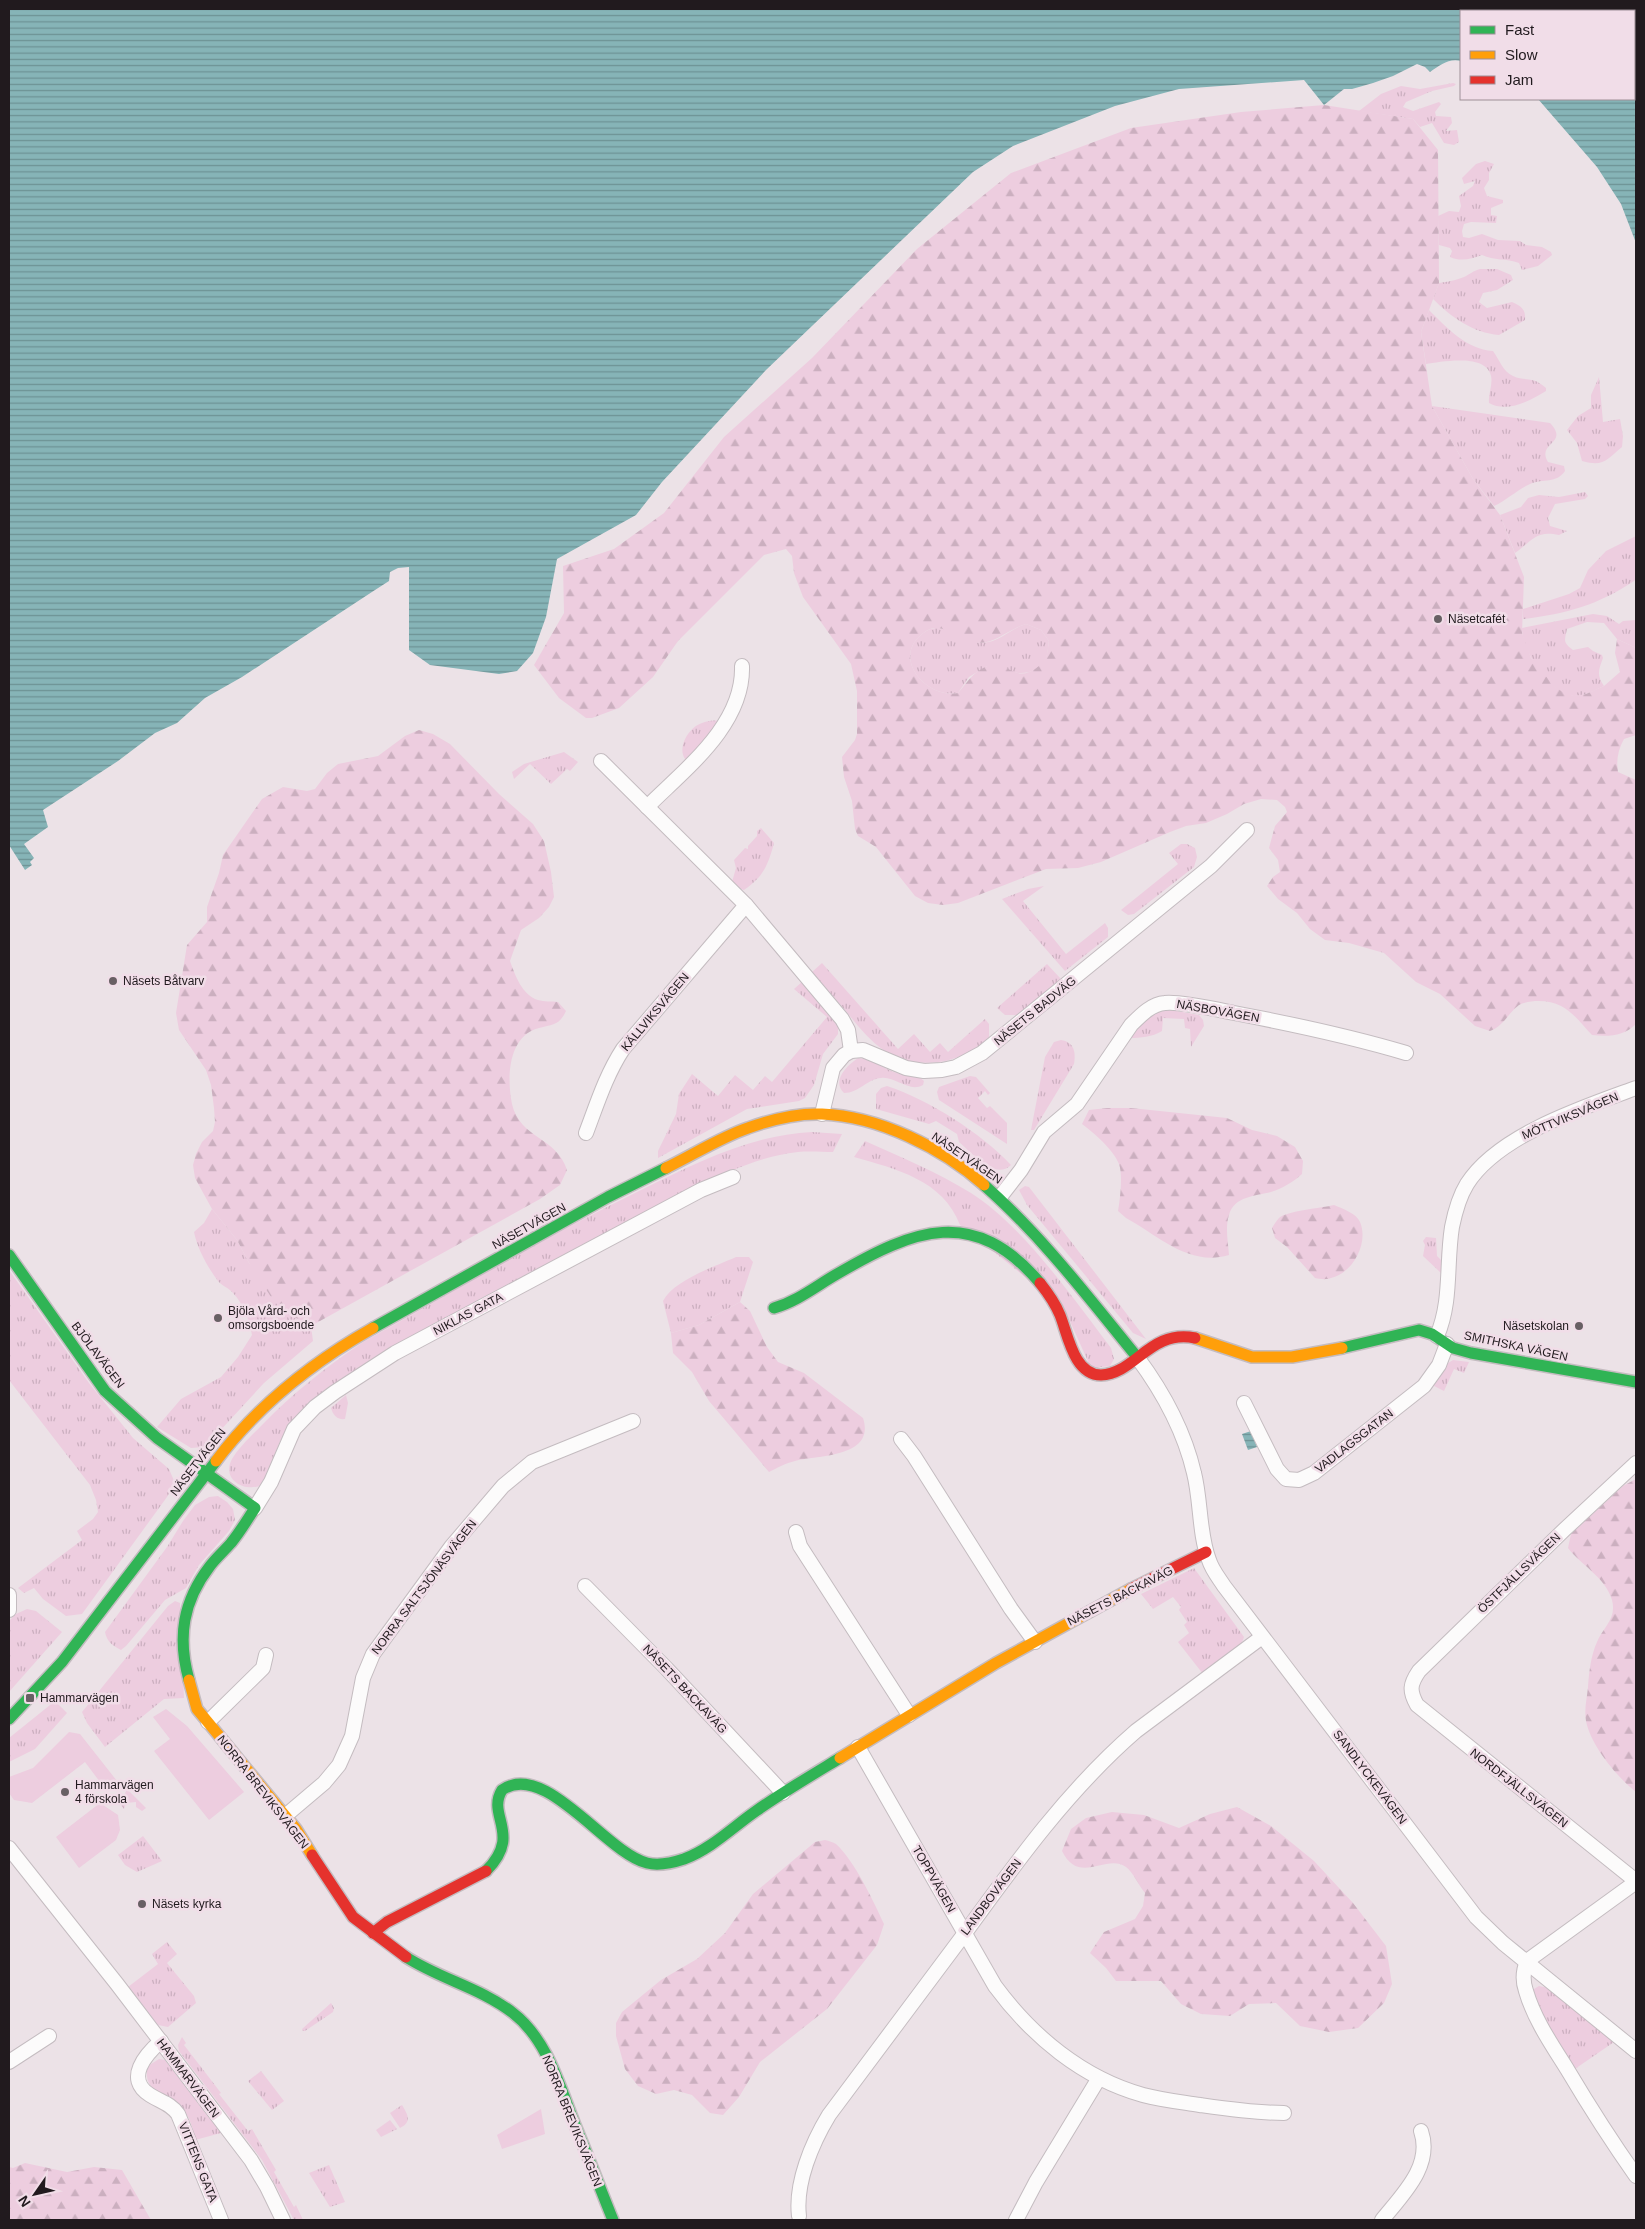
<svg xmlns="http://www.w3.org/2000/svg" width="1645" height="2229" viewBox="0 0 1645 2229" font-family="Arial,sans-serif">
<defs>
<pattern id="grass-tufts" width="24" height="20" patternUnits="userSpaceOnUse" patternTransform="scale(1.25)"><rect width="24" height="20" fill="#edcddf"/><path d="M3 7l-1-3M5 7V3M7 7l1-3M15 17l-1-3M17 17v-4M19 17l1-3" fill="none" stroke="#cbafbf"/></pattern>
<pattern id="forest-firs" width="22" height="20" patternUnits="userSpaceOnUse" patternTransform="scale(1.25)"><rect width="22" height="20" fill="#edcddf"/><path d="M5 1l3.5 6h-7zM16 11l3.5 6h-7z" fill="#cbafbf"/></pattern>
<pattern id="water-rules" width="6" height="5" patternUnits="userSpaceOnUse" patternTransform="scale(1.25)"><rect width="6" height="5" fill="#86b4b7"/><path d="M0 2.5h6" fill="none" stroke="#6d9294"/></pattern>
</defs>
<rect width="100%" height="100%" fill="#ece2e7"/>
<g fill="url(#grass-tufts)">
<path d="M1453,83L1456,84L1454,86L1432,91L1406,102L1403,107L1413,111L1439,102L1441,104L1435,112L1436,116L1451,117L1452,123L1446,131L1457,130L1459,142L1454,145L1444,143L1432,123L1420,127L1413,119L1359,111L1381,94L1401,86L1420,89Z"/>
<path d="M1485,161L1494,164L1489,173V180L1484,188L1487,196L1503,200V203L1491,208V215L1497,216L1496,223L1471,222L1464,224L1462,231L1463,237L1469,238L1482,234L1498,240L1520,241L1526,245L1542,247L1551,252L1552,255L1538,266L1522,270L1519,263C1506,258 1494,261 1482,255C1471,259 1461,262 1450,257L1452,251L1450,248L1439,245L1438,216L1449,211L1459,212L1461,206L1459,196L1473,186L1475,181L1464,184L1462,178L1476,164Z"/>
<path d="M1480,269H1497L1511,275L1513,280L1497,290L1483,293L1479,302L1487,308L1512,302C1521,306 1526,309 1525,320L1499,335C1473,333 1451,317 1433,299L1439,283C1447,282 1457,280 1464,277C1470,274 1473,271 1480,269Z"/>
<path d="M1429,310C1447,328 1466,349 1493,351C1499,359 1503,372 1513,376C1525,382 1532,375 1546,388V391C1530,401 1507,413 1489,403C1488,394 1493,385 1491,376C1486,353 1441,362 1426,364L1421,332Z"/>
<path d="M1599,377L1603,422L1620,419L1623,436L1622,447C1606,460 1604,467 1582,461L1577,443L1567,430L1578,416L1591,408V395Z"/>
<path d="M1432,406L1550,423C1570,444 1536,442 1548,462L1564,466L1565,471C1556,484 1544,478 1530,484C1518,489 1507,500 1494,506L1473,479Z"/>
<path d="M1585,492L1588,496L1585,499L1555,504L1548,518L1550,526L1567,531L1559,535C1536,530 1533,540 1515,553L1500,515L1521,507L1528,498L1539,495L1559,497Z"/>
<path d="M1636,536V579L1634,581C1598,605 1566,614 1523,619V609L1569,594L1580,588L1588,570L1606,551Z"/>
<path d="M1593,614L1607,616L1619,624L1623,621L1636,620V648L1617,639L1604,623L1587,622L1567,629C1565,640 1562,642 1573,650L1588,647L1593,651L1602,655L1603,658C1599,669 1596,675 1604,686C1595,690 1585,696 1574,696C1551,695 1521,650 1522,628Z"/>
<path d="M1026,624L1041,630L1049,641C1048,646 1048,653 1046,658C1034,682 1006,671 987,666L969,677L958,693C927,699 892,659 921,635C944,614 963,647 988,642C1001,640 1012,628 1026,624Z"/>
<path d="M718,721L719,724L686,760C676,748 689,727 702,723C707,721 713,720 718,721Z"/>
<path d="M564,752L578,762L570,771L567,769L551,784L530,764L514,779L512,772L524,764Z"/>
<path d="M761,828L774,843C768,865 764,876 744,890L741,889L732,882L736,868L734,860L745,848L748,849V846L757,836V831Z"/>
<path d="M1181,844H1187L1195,848L1197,857L1194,867L1134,914L1128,915L1121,910L1178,864L1169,853Z"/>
<path d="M1044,886L1023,901L1066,954L1105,923L1108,928V937L1065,971L1002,899L1028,889Z"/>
<path d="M822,963L898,1049L914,1034L930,1052L940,1043L948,1052L985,1019L989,1024V1037C977,1050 956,1060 939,1062C892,1067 872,1044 845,1010C834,997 823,985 812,972Z"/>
<path d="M1047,964L1061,979L1017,1015H1005L997,1008Z"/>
<path d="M803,981L838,1025V1034L823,1054L814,1085L805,1098L799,1101L747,1109L658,1158V1151L676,1114L679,1094L692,1074L718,1096L735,1075L753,1090L765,1076L772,1082L827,1017L794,989Z"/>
<path d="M1171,1010L1199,1015L1203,1020L1204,1026L1191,1047L1190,1029L1185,1028L1184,1019L1163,1018L1162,1031C1152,1037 1141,1038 1129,1038C1140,1024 1153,1010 1171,1010Z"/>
<path d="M1061,1040C1074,1042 1076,1052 1074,1064L1034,1130H1031L1045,1057L1054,1042Z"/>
<path d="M858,1058C873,1059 883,1069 897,1073C906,1076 917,1074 924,1081L923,1085C909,1093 895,1076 881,1078C867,1079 859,1093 844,1093C831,1080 848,1065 858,1058Z"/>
<path d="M970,1076L976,1077L990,1093L988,1095L985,1091L978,1098L987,1108L990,1106L1007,1123V1144L939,1100L937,1092L939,1087Z"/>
<path d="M887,1086C929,1100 981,1133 1011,1165C995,1181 972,1153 959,1142L957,1134L936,1121L929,1124L876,1109V1094L881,1088Z"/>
<path d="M812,1132L842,1134L833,1152C822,1152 810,1151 798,1152C763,1156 731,1170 700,1185L377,1356C349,1375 303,1404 285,1432C275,1448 272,1468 262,1485C244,1493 221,1479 232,1459C239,1447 252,1435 262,1425C293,1393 326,1367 363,1342C455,1291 546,1236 641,1190C696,1163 750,1135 812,1132Z"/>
<path d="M865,1141C901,1157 937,1172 971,1193C1023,1226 1073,1298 1111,1348L1114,1359L1110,1366L1091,1368L1064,1308L960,1225C943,1180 896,1169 854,1157Z"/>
<path d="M1025,1186L1029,1187L1146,1339L1133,1333L1027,1205L1019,1190Z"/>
<path d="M212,1209L237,1240L249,1263L295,1318L311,1326L313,1341L264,1383L205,1447L191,1448L157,1427L181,1399L221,1377L238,1357L252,1335C249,1319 244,1305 233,1293C229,1288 222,1286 218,1281C208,1268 197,1248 194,1232L204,1223Z"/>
<path d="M1426,1237L1436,1238L1437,1256L1441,1260L1443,1239L1445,1238L1442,1274L1423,1256L1425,1245L1423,1241Z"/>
<path d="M736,1257H749L753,1262L740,1302L699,1325L671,1333L663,1301C674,1280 714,1267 736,1257Z"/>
<path d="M9,1270L89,1383L133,1438L169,1469L175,1483L167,1497L82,1614L66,1616L43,1599L34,1588L24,1593L18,1588L82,1540L77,1531L93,1519L98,1512L96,1500L90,1485L9,1380Z"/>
<path d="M1453,1360L1469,1362L1464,1373L1454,1369L1444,1391L1432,1385L1445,1365Z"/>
<path d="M346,1395L348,1403L345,1419C337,1420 333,1415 331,1408Z"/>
<path d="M218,1496L227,1502L233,1509L235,1520L229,1531L199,1565L186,1588L165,1600L126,1646L121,1650C112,1645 107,1642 105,1632L167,1547L183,1521L195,1505L209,1497Z"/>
<path d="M1194,1568L1244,1637L1241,1645L1203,1674L1178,1642L1189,1633L1184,1625L1187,1622L1179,1610L1181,1607L1173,1597L1153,1609L1141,1594Z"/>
<path d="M175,1601L180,1603L184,1698L164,1699L105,1747L87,1723L82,1712L168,1606Z"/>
<path d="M27,1609L36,1611L62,1632L9,1692V1621L16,1614Z"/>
<path d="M55,1701L67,1713L35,1749L9,1762V1738Z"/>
<path d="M127,1789L146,1808L142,1811L136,1807V1802L126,1803L124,1809L120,1804Z"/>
<path d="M143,1836L162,1861L137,1872L125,1865L118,1855Z"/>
<path d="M167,1942L177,1954L167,1963L194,1996L196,2003L168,2027L158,2025L128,1987L158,1964L152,1954Z"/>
<path d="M1539,1986L1549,1988L1614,2042L1572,2071L1546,2025L1533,1994L1534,1989Z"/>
<path d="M331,2003L334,2008L333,2012L305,2031H303L302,2029Z"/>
<path d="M182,2037L186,2043L184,2045L221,2093L219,2094L248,2131L252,2129L276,2170L274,2172L294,2207L296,2205L303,2220H294L262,2160L179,2051L178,2045Z"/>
<path d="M159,2059L165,2060L169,2065L221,2133L195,2140C193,2129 190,2117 182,2108C168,2093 141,2093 148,2066Z"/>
<path d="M261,2071L284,2101L272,2110L248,2081Z"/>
<path d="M402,2105C408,2115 412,2122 400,2128L390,2113Z"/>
<path d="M390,2120L397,2129L381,2137L376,2130Z"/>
<path d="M329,2165L345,2202L330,2207L309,2173Z"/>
</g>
<g fill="url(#forest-firs)" fill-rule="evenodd">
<path d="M1324,105L1413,119L1438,150L1439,283L1421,332L1432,406L1473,479L1500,515L1524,577L1522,633L1531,658L1554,686L1564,693L1574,696L1586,694L1604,686L1620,672L1615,653L1617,639L1636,648V735L1624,739C1618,750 1616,760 1618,772L1636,780V1024C1624,1036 1609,1037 1592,1035C1575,1017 1566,1001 1538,1001C1533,1001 1524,1002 1519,1005C1508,1013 1504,1026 1490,1031L1475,1026L1440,994L1416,982L1384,953L1349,943L1325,940L1310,929L1297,913L1278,899L1267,886L1273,877L1280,872L1278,860L1269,848L1275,826L1287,812L1285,807L1277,800L1261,799L1244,804L1227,814L1206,823L1186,826L1170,832L1101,862L1078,868L1046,869L958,903L943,905L928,903L915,896L876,847L858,836L855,829L852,801L844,777L842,757L855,740L857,734V691L851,664L803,597L794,573L792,556L786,549L764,555L678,641L653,677L619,708L592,718H586L559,698L534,665L564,613L563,566L614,549L664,513L724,437L812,358L917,249L1011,173L1131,128L1241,112ZM1026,624L1041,630L1049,641C1048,646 1048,652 1046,657C1042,666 1028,676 1018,673C1006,670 999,660 985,667C972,673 967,683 958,693C927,699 892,659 921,635C940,618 953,637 973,642C992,647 1008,629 1026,624Z"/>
<path d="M419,730L433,734L450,744L499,794L533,824L544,841L551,872L554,897L549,907L539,918L521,930L510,961C515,975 522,995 538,1000C544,1002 552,1001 558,1002L566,1011C559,1026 553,1024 539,1028C507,1036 507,1080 512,1104C520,1139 557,1137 567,1170L560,1185L540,1199L311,1326L296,1318L271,1297L249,1263L237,1240L212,1209L195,1178L193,1165L196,1154L202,1142L213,1131L215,1122L214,1108L211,1085L206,1070L179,1030L176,1013L187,945L207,922V907L219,873L223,855L262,799L283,787L307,791L315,789L327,773L338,764L378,756L405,736Z"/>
<path d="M1107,1108H1131L1227,1118L1252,1130L1277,1136L1295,1147L1303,1161L1302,1174C1293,1182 1283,1188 1271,1192C1256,1196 1234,1196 1229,1215C1225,1227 1228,1242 1229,1255C1189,1267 1159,1236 1126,1218L1118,1211C1120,1200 1123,1175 1119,1164C1113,1149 1094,1133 1082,1124L1089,1110Z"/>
<path d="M1334,1205C1343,1209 1356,1213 1360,1222C1369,1243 1353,1273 1331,1278C1326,1280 1320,1279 1315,1278L1287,1247L1275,1238L1272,1228C1274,1225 1276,1221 1279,1218C1286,1211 1322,1208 1334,1205Z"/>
<path d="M740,1302L750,1311L767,1347L778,1362L804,1373L863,1418C876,1458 817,1455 795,1461C786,1463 777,1468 769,1472L709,1401L692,1372L673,1353L671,1333L699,1325Z"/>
<path d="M1634,1480H1636V1792C1617,1777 1591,1746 1586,1721C1584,1709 1587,1698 1588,1687C1589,1672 1591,1655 1597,1642C1603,1627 1617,1619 1612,1600C1606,1578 1581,1565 1568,1548L1571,1534L1623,1486Z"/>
<path d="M1237,1807L1271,1826L1314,1861L1353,1903L1386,1946L1392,1984L1384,2003L1358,2028L1329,2032L1300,2026L1276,2003L1249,2004L1230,2016L1201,2014L1181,2004L1161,1981H1116L1106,1968L1090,1953L1104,1932L1135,1919L1143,1906L1145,1893C1139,1886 1133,1872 1126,1867C1106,1853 1079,1886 1062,1851L1071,1829L1086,1818L1112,1812L1144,1815L1179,1828L1210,1814Z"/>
<path d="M825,1840C829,1841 833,1842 836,1844C854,1860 874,1902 884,1924L877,1945L827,2009L760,2062L739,2097L723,2115L710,2113L692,2095L674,2090L656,2094L638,2086L625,2069L616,2036V2023L622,2012L661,1980L697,1959L725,1933L753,1894L815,1842Z"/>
<path d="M25,2163L67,2172L94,2167L122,2170L151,2220H9V2167L13,2168Z"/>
</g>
<g fill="#edcddf">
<path d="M166,1709L187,1726L244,1792L209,1820L154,1751L170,1739L153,1717Z"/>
<path d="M69,1732L80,1734L117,1781L108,1789L103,1786L85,1762L32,1803L14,1800L9,1793V1777L33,1768Z"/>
<path d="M100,1803L118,1815L120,1830L116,1840L79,1868L56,1837Z"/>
<path d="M541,2109L545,2134L502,2149L497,2135Z"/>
</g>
<g fill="url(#water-rules)">
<path d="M9,9H1636V243L1621,204L1597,167L1538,99H1634V11H1461V61C1449,58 1440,65 1430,72L1425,67L1417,64L1393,76L1373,83L1352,89H1344L1324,105L1304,80L1179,89L1115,106L1013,146L973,172L766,370L662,482L636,515L557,559L546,617L533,653L517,671L499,674L430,665L409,650V567L398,568L390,572L389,581L375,590L242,677L205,698L177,723L155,733L118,761L43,810L48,827L24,844L34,858L30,862L32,865L25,870L9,845Z"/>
<path d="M1251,1431L1257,1447L1248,1450L1242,1434Z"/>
</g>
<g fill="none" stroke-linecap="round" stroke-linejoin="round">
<g stroke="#c4bcc0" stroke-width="16">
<g id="street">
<path d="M601,761L746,905L842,1019L848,1030L851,1051"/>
<path d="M647,807C685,769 744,725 742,666"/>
<path d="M822,1114L833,1068L844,1055L851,1051L863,1050L906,1068L924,1071L942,1070L956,1067L982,1053L1211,866L1247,830"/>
<path d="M586,1133C597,1104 606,1075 623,1049L746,905"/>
<path d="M1000,1197L1021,1170L1044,1132L1077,1104L1131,1025C1140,1016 1151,1004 1165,1003C1179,1001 1219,1010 1234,1013C1292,1024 1349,1036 1406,1053"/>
<path d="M1437,1336C1452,1301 1446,1264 1452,1227C1455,1212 1459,1197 1467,1184C1498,1135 1584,1107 1636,1088"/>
<path d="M1137,1357C1163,1392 1184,1430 1194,1473C1201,1500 1199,1535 1209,1560C1212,1570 1219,1578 1224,1586L1476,1917L1503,1943L1636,2051"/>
<path d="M1244,1403L1277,1469L1286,1479L1299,1480L1314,1473L1424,1386L1439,1365L1447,1344"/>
<path d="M901,1439L914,1456L1011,1609L1035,1642"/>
<path d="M1636,1463L1564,1530L1419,1671C1410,1684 1409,1691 1417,1705L1636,1881"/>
<path d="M255,1508L271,1482L294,1429L315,1407L335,1392L395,1353L701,1190L733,1177"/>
<path d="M796,1532L800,1546L909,1715"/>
<path d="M585,1586L667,1669L783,1793"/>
<path d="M9,1595V1610"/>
<path d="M208,1722L263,1668L266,1655"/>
<path d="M858,1747L995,1986C1032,2036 1082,2078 1143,2095C1162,2100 1181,2102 1200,2105C1228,2109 1255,2113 1284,2113"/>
<path d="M285,1816L324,1783L339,1765L352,1736L363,1678L373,1654L451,1547L503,1486L532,1462L633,1421"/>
<path d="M9,1848L117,1984L251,2160L267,2187L283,2220"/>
<path d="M1527,1961C1523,1971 1522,1980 1526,1991C1534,2019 1552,2045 1567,2069C1589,2106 1612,2142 1636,2176"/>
<path d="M1527,1961L1636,1882"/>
<path d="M161,2041C146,2054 124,2079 150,2095C161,2102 170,2103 178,2114L221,2220"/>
<path d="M9,2062L49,2036"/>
<path d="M799,2216C795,2183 812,2143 829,2115C874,2054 920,1994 965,1933C1017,1861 1069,1789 1136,1731L1262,1637"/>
<path d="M1016,2220L1036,2182L1099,2078"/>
<path d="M1382,2220C1402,2195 1433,2166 1421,2131"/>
</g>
</g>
<g stroke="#c4bcc0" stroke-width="14">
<g id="fast">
<path d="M984,1185C1042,1236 1088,1297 1137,1357"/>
<path d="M9,1255L105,1391L157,1438L255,1508C247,1520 240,1532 231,1543C224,1551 216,1558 210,1566C183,1601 177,1637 189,1680"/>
<path d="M774,1308C798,1301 816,1286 837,1274C914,1229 974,1205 1040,1283"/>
<path d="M373,1328L608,1197L666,1168"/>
<path d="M1342,1348L1419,1330L1432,1334L1453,1348L1471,1353L1636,1382"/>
<path d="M9,1719L62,1662L216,1461"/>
<path d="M486,1871C523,1834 486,1816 502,1790C545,1760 606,1853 647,1863C659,1866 672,1863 684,1859C711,1849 733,1827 756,1811C783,1792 812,1775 840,1758"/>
<path d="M406,1957C440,1979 481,1988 513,2013C547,2039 560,2087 575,2125C588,2156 600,2188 613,2220"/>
</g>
</g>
<g stroke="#c4bcc0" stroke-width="14">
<g id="slow">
<path d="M666,1168C691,1156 721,1137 748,1128C770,1120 799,1113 822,1114C878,1116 943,1148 984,1185"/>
<path d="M1195,1338L1252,1357H1292L1342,1348"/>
<path d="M216,1461C258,1405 311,1363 373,1328"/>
<path d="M189,1680L197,1709L296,1829L312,1855"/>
<path d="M840,1758L996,1663L1131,1589"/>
</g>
</g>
<g stroke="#c4bcc0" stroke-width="14">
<g id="jam">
<path d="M1040,1283C1048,1293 1055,1303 1060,1315C1068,1335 1074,1375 1101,1375C1135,1374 1150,1329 1195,1338"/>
<path d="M1131,1589L1206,1552"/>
<path d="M312,1855L353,1917L406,1957"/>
<path d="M373,1933L387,1922L486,1871"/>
</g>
</g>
<use href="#street" stroke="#fcfbfb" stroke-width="14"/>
<use href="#fast" stroke="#30b455" stroke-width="11"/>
<use href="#slow" stroke="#ff9f0a" stroke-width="11"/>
<use href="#jam" stroke="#e5322d" stroke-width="11"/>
</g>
<g fill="#686064" stroke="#f1dde8" stroke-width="2">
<circle cx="1438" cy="619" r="5"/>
<circle cx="113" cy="981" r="5"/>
<circle cx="218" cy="1318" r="5"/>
<circle cx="1579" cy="1326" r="5"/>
<rect x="25" y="1693" width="10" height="10" rx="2.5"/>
<circle cx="65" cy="1792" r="5"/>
<circle cx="142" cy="1904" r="5"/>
</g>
<g text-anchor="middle" stroke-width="5" stroke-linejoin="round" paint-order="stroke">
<g font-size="12" fill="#211a1e" stroke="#f1dde8" text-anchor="start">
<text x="1448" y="623">Näsetcafét</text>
<text x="123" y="985">Näsets Båtvarv</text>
<text x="228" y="1315">Bjöla Vård- och<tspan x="228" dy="14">omsorgsboende</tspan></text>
<text x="1569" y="1330" text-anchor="end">Näsetskolan</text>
<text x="40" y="1702">Hammarvägen</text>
<text x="75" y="1789">Hammarvägen<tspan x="75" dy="14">4 förskola</tspan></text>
<text x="152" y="1908">Näsets kyrka</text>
</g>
<g font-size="12" fill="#211a1e" stroke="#f1dde8">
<text transform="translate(1035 1011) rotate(-39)" y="4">NÄSETS BADVÄG</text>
<text transform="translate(1218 1011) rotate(10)" y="4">NÄSBOVÄGEN</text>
<text transform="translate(655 1012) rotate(-50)" y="4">KÄLLVIKSVÄGEN</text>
<text transform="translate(1570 1116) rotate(-23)" y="4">MÖTTVIKSVÄGEN</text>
<text transform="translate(967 1158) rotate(34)" y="4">NÄSETVÄGEN</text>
<text transform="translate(529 1226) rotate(-29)" y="4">NÄSETVÄGEN</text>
<text transform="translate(468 1314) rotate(-28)" y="4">NIKLAS GATA</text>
<text transform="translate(1516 1346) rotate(12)" y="4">SMITHSKA VÄGEN</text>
<text transform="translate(98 1355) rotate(53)" y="4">BJÖLAVÄGEN</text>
<text transform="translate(1354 1441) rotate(-38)" y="4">VADLAGSGATAN</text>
<text transform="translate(198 1462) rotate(-52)" y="4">NÄSETVÄGEN</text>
<text transform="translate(1519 1573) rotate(-44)" y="4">ÖSTFJÄLLSVÄGEN</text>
<text transform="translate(424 1587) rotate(-53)" y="4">NORRA SALTSJÖNÄSVÄGEN</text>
<text transform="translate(1120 1596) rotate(-27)" y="4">NÄSETS BACKAVÄG</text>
<text transform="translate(685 1689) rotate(47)" y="4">NÄSETS BACKAVÄG</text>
<text transform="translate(1370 1777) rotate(53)" y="4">SANDLYCKEVÄGEN</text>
<text transform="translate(1519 1788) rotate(38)" y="4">NORDFJÄLLSVÄGEN</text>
<text transform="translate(263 1792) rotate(52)" y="4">NORRA BREVIKSVÄGEN</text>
<text transform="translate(934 1879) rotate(60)" y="4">TOPPVÄGEN</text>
<text transform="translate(991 1897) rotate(-53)" y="4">LANDBOVÄGEN</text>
<text transform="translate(188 2078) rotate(53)" y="4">HAMMARVÄGEN</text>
<text transform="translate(572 2121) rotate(68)" y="4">NORRA BREVIKSVÄGEN</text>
<text transform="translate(198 2162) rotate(68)" y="4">VITTENS GATA</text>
</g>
</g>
<rect width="1645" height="2229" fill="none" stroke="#211a1e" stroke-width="20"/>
<rect x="1460" y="10" width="175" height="90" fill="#f1dde8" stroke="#9e8f97"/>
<rect x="1470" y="26" width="25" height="8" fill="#30b455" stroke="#9e8f97"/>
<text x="1505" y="35" font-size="15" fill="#211a1e">Fast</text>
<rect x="1470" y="51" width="25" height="8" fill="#ff9f0a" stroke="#9e8f97"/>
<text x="1505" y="60" font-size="15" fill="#211a1e">Slow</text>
<rect x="1470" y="76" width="25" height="8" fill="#e5322d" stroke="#9e8f97"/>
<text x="1505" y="85" font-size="15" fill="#211a1e">Jam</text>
<g transform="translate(35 2194) rotate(236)" stroke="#f1dde8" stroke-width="4" paint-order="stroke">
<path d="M0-4L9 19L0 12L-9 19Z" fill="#211a1e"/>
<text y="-8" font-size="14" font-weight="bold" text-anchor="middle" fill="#211a1e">N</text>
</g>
</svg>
